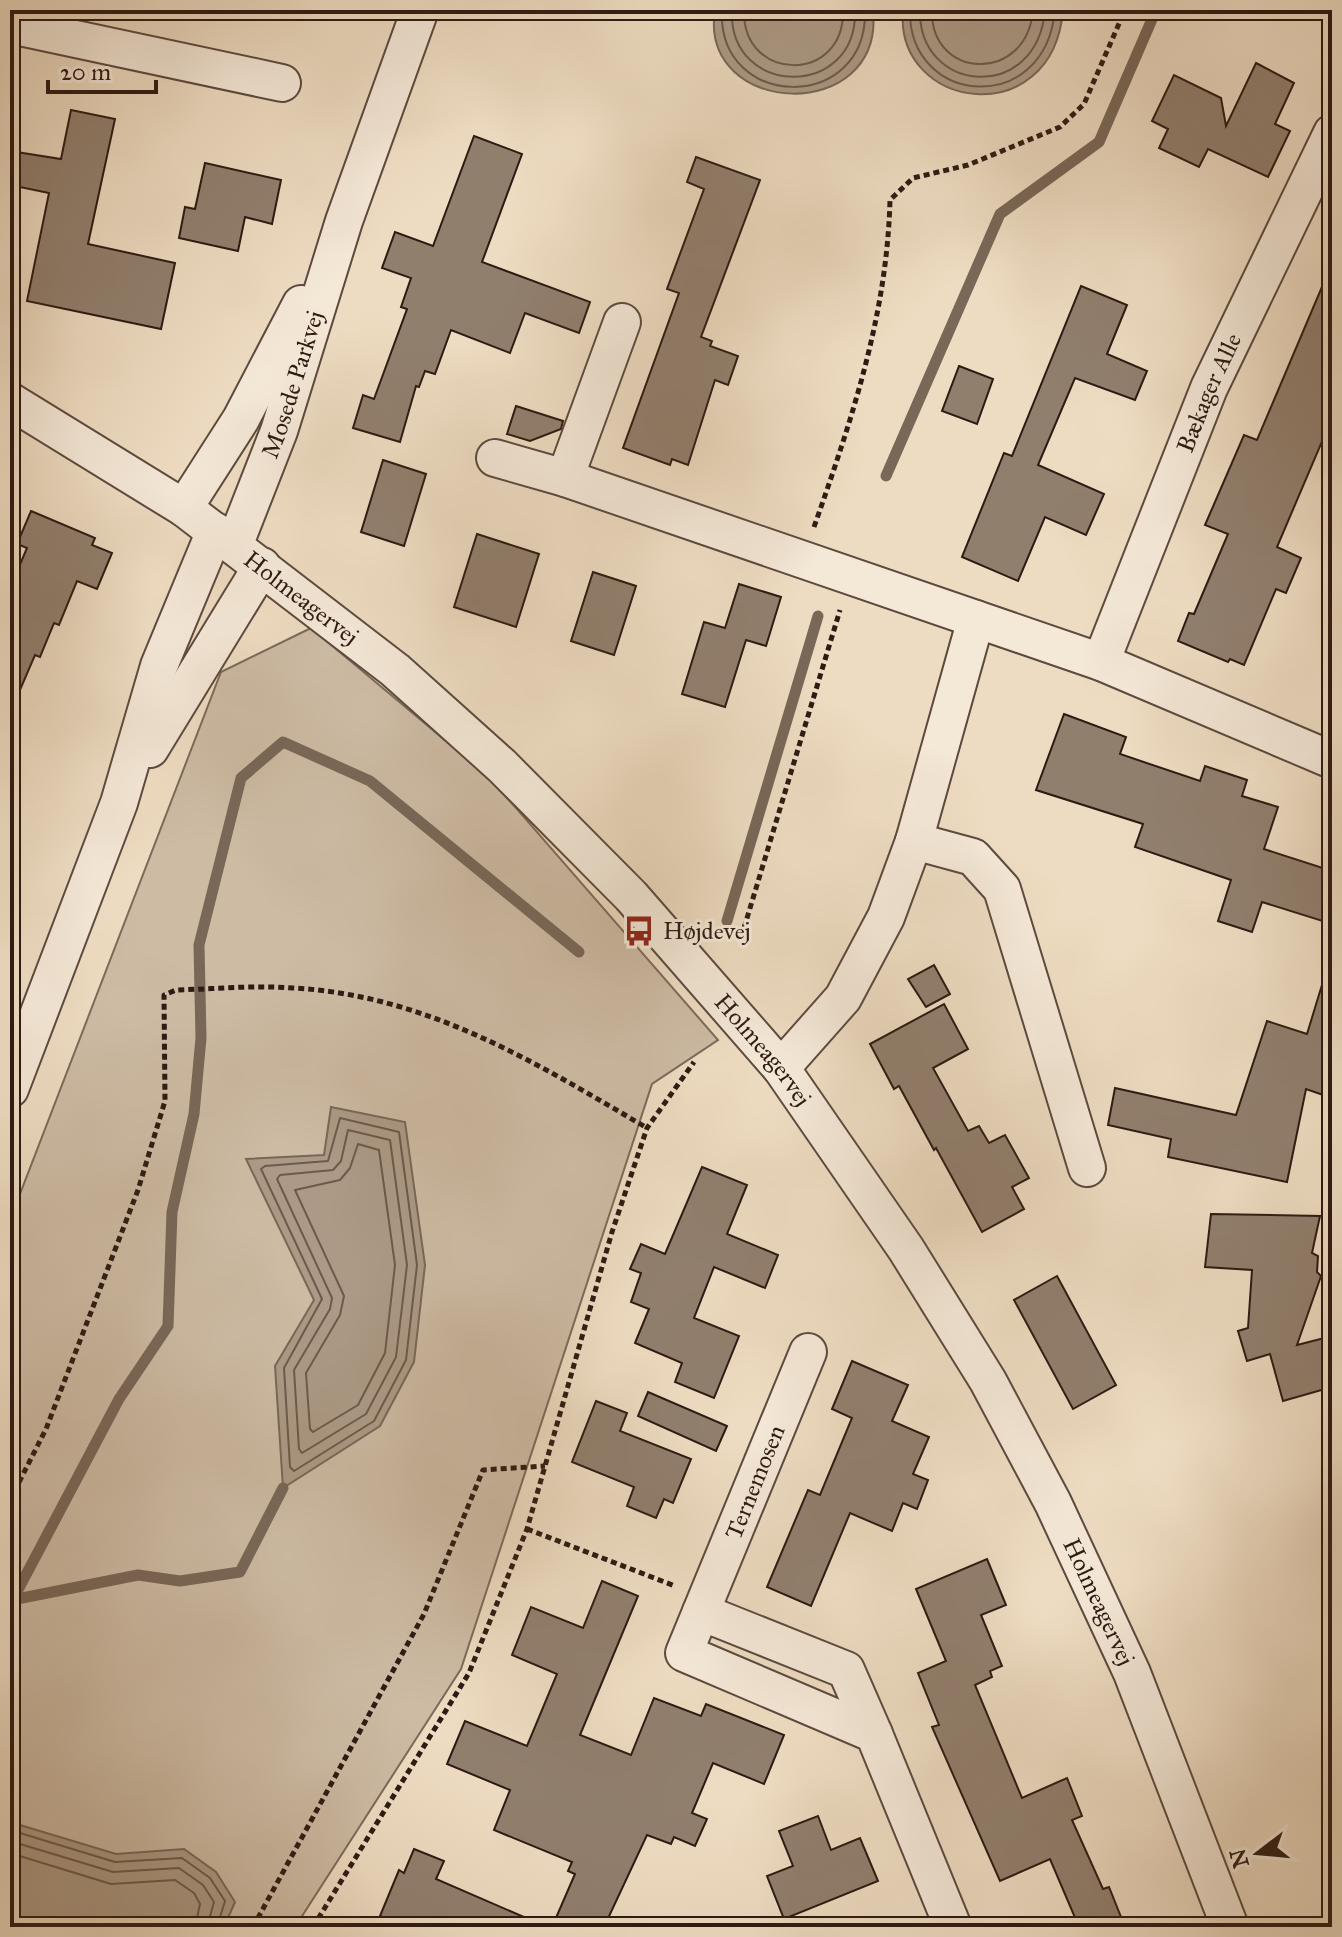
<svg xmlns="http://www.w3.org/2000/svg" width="1342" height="1937" viewBox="0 0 1342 1937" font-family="'IM FELL Great Primer',serif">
<rect width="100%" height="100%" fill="#eedcc2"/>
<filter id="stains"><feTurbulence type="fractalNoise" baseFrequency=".0025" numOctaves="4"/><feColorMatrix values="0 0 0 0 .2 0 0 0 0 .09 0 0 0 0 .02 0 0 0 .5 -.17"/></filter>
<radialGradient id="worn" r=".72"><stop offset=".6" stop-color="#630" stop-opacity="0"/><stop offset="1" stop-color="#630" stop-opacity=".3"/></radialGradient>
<path fill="#cdbba4" stroke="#7d6a5c" stroke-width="2" d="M311,628L489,777L718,1040L652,1084L461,1669L295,1927H10V1220L221,672Z"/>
<g fill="#ac9a86" stroke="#796758" stroke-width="2">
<path d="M715,10H873C885,125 698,118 715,10Z"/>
<path d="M903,10H1063C1053,133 894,111 903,10Z"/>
<path d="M331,1107L405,1122L425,1265L414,1362L380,1426L283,1488L275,1366L314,1300L246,1159L324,1155Z"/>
<path d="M10,1822L116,1854L184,1849L216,1872L235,1902L224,1927H10Z"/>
</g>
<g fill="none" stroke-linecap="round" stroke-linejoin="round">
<g stroke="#6c5a4c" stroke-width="2">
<path d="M722,10C717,111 868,114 865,10"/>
<path d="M732,10C728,98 858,100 855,10"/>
<path d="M744,10C742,83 845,84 843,10"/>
<path d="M910,10C908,106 1045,118 1055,10"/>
<path d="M920,10C918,94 1037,104 1045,10"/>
<path d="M932,10C930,80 1027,84 1033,10"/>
<path d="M340,1118L399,1132L417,1265L406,1360L374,1421L294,1471L290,1467L284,1368L322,1299L261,1169L265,1166L328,1161Z"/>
<path d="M348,1130L390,1140L407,1265L396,1357L366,1414L302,1453L299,1449L294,1370L330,1309L332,1298L277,1179L280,1175L333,1170L341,1161Z"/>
<path d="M358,1144L379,1150L395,1265L385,1353L358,1405L313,1432L310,1429L306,1373L340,1315L344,1296L295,1190L340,1180L350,1168Z"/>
<path d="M10,1830L115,1862L182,1858L210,1878L225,1901L217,1927"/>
<path d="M10,1841L113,1872L179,1868L203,1885L214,1902L207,1927"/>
<path d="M10,1853L111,1884L175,1880L194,1893L200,1904L195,1927"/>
</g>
<g stroke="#796758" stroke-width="11">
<path d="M886,476L1000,214L1099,142L1156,10"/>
<path d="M727,921L818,616"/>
<path d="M12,1600L138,1575L180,1581L240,1572L283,1488"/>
<path d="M10,1605L119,1399L168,1326L172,1212L194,1114L201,1038L199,945L241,778L283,742L370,781L579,952"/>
</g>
</g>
<g fill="#917f6e" stroke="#2d1a13" stroke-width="2">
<path d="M1256,63L1294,83L1275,124L1290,131L1268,177L1208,149L1199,167L1159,148L1168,129L1152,121L1174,75L1221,98L1226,126Z"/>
<path d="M71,110L115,119L88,244L175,263L161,329L27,301L49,193L10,185V151L61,159Z"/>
<path d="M474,136L522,154L482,262L590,302L579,333L525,313L510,353L451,330L435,374L425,371L419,387L416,386L400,442L353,428L363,395L374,399L407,309L401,307L411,278L382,268L395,232L433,246Z"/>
<path d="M696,157L760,180L701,337L712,341L710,346L738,356L728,385L715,380L688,465L672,459L670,465L623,448L679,293L667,289L704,189L687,182Z"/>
<path d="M205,163L281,180L272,224L245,217L238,251L179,238L185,207L195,209Z"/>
<path d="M1330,268L1332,418L1277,547L1301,558L1286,593L1276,589L1244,665L1230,659L1228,662L1178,641L1189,613L1194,614L1228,534L1205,525L1244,435L1257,440Z"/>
<path d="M1081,286L1127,305L1107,354L1147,371L1135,400L1075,378L1038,465L1104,494L1086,535L1045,517L1018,581L962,557L1004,453L1012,456Z"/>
<path d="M959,366L993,379L977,424L942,411Z"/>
<path d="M516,406L563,421L561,429L530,441L507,434Z"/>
<path d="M383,460L426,474L404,546L361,532Z"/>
<path d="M31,511L95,538L92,545L112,553L97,589L77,581L59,625L54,623L40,657L35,655L10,713V588L27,548L17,544Z"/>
<path d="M477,534L539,554L516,627L454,607Z"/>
<path d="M593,572L636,586L614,655L571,641Z"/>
<path d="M739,584L781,597L766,646L746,640L725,707L682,694L704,622L725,628Z"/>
<path d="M1064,714L1126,737L1120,754L1200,781L1205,766L1247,780L1242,796L1278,807L1264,849L1332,871V924L1262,902L1252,932L1218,921L1231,880L1135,847L1143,824L1036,790Z"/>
<path d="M934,965L950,994L926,1007L908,979Z"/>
<path d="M1325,975L1332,976V1098L1306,1089L1287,1182L1168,1157L1171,1139L1108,1125L1115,1088L1236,1115L1267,1021L1307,1034Z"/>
<path d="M944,1004L968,1049L933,1068L968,1131L979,1126L989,1143L1005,1135L1029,1178L1012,1187L1024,1209L982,1232L936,1148L934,1150L899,1086L894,1089L870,1044Z"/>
<path d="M702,1167L747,1185L727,1234L778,1255L765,1288L714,1267L694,1318L739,1336L714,1398L675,1382L682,1363L635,1343L649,1309L631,1302L641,1273L630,1269L641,1244L665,1254Z"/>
<path d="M1211,1214L1320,1216L1312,1253L1318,1256L1317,1272L1321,1276L1297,1345L1332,1336V1387L1283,1401L1270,1354L1247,1361L1238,1331L1248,1328L1252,1270L1205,1267Z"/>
<path d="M1057,1276L1116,1385L1073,1409L1014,1300Z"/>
<path d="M852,1361L908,1385L892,1421L929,1437L913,1474L928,1480L917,1509L903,1503L892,1531L850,1513L811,1606L767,1587L808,1490L820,1495L852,1418L832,1409Z"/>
<path d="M648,1392L727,1426L716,1451L638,1416Z"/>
<path d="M596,1401L627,1413L620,1431L691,1459L673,1503L664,1499L656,1518L627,1506L634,1487L572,1462Z"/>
<path d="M987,1559L1006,1605L981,1615L1002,1666L990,1671L992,1677L975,1685L1022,1798L1067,1778L1082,1816L1072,1820L1103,1889L1109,1887L1125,1927H1079L1050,1859L1000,1881L932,1727L939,1725L918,1673L946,1661L916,1589Z"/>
<path d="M602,1581L638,1596L580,1735L631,1755L654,1698L701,1716L706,1704L784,1735L764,1784L713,1763L692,1813L707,1819L695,1846L674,1837L671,1844L647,1835L604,1927H552L575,1874L568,1871L572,1862L494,1830L510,1790L447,1764L465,1721L527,1746L557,1674L512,1655L531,1607L583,1628Z"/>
<path d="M818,1816L831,1850L860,1838L878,1881L784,1919L767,1876L793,1866L779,1831Z"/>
<path d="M414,1849L444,1861L436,1879L547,1927H407L380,1916L399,1870L404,1873Z"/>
</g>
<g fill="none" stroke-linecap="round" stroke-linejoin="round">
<g stroke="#5d4a3f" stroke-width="40">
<g id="minor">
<path d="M10,25L282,83"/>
<path id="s1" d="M10,401L184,508L395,670L502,766L631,896L781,1068L906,1249L988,1381L1053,1503L1132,1673L1230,1927"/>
<path d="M495,458L565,478L1101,662L1332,760"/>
<path d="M565,478L622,322"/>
<path d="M184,508L241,419L301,304"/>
<path id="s2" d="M234,546L279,431L344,221L420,10"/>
<path id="s3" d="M1101,662L1209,388L1332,133"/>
<path d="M150,749L262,566"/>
<path d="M914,841L973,857L1002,889L1087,1168"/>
<path d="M781,1068L843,998L886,917L914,841L976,619"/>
<path d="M10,1089L119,803L159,666L215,531"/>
<path d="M808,1352L684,1653L874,1734L953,1927"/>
<path d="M701,1612L846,1670L874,1734"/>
</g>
</g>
<g stroke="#2d1a13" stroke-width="5" stroke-dasharray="6 4" stroke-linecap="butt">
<path d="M814,527C852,419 887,315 890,200L913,178L968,165L1060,127L1084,104L1125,10"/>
<path d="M744,928L840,610"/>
<path d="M10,1500L46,1429L138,1190L165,1101L164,995L176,990C215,989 254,985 293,988C426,995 535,1062 647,1128"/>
<path d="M527,1529L675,1586"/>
<path d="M253,1927L424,1614L483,1470L545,1466"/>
<path d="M313,1927L469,1673L527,1529L612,1232L647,1128L694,1062"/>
</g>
<use href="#minor" stroke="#f4e8d7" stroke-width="36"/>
</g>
<defs>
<g id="bus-bare" transform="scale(2.4)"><path d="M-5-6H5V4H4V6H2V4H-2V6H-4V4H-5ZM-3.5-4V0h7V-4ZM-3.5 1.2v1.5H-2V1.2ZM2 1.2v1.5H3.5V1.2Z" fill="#8f2418" stroke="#f4e8d7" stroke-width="2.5" paint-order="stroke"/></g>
</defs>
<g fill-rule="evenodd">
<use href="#bus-bare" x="639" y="931"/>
</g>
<g text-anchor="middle" stroke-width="6" stroke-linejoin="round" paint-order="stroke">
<g font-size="24" fill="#2d1a13" stroke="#f4e8d7">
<text dy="8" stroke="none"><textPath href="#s2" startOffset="172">Mosede Parkvej</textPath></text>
<text dy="8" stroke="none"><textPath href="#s3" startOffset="290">Bækager Alle</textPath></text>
<text dy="8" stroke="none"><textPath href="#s1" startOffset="352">Holmeagervej</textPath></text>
<text dy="8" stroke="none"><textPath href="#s1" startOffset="1000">Holmeagervej</textPath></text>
<text transform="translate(755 1482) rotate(-68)" y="8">Ternemosen</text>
<text dy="8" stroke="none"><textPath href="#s1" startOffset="1648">Holmeagervej</textPath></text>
</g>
<g font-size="24" fill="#2d1a13" stroke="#f4e8d7" text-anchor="start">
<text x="663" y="939">Højdevej</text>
</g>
</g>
<rect width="1342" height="1937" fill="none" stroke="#eedcc2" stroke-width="40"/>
<rect x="12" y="12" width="1318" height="1913" fill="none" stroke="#2d1a13" stroke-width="4"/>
<rect x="20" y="20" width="1302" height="1897" fill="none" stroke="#2d1a13" stroke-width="2"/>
<g transform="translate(1258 1853) rotate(254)" stroke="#f4e8d7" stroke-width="6" paint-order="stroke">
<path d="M0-6L14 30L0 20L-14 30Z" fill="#2d1a13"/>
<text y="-12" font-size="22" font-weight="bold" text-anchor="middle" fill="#2d1a13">N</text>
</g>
<path d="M48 80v12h108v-12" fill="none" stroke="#2d1a13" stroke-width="4"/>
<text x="60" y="80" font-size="24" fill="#2d1a13" stroke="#f4e8d7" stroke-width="6" paint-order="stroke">20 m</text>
<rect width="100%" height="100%" filter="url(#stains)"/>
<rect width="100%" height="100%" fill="url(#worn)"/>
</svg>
